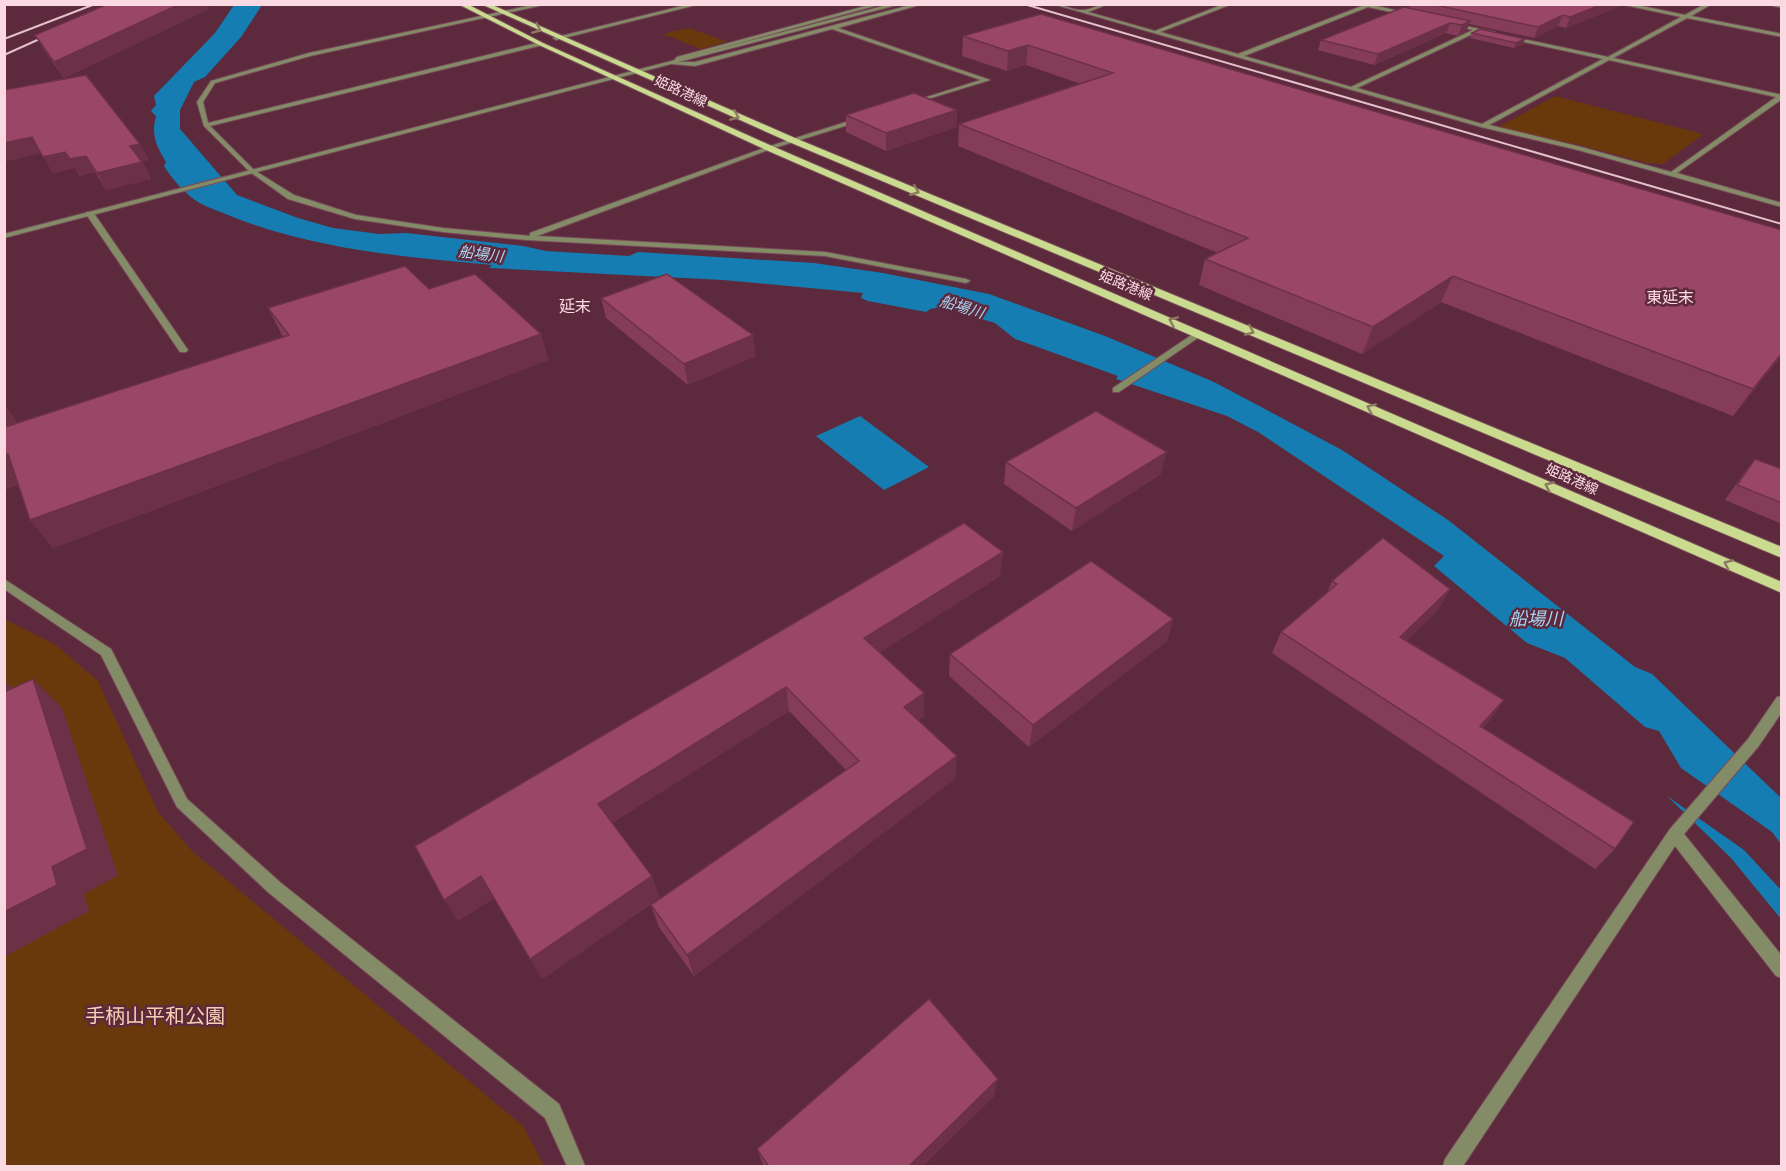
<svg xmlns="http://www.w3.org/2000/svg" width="1786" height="1171" viewBox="0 0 1786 1171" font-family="'Open Sans','Noto Sans JP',sans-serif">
<rect width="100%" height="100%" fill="#5c2a3c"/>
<g fill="#6a390b">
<path d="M689,28L727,42L701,49L663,34Z"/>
<path d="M1555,96L1699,133L1702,135L1663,164L1647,163L1579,145L1504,129L1500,126Z"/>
<path d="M4,619L56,645L98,681L158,812L192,851L523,1126L544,1166H5Z"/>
</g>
<g fill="#157db1">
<path d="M234,5H262L241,37L205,77L194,82L180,110V129L237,195L298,218L333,228L379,234L406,233L523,246L546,251L629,256L638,252L814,263L883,273L989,294L1105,336L1214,382L1342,450L1448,520L1635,667L1652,674L1781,798V844L1772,832L1681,768L1659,731L1645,727L1565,658L1527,643L1434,566L1444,556L1258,432L1227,416L1116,379L1118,376L1015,339L995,323L941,307L930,309L926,312L868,301L861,298L863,293L723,280L489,268L492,265C403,257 310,249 228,215C216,210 200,205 191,197C180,188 171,177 164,166L166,162C156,145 151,135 156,116L151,111L156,105L154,96L215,33Z"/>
<path d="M860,416L929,467L884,490L816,436Z"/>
<path d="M1667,796L1744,850L1781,890V919L1731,858Z"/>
</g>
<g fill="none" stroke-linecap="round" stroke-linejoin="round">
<g stroke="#784a5a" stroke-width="2">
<g id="minor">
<path d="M537,4H548L310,56L215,83L203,102L208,123L541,42L543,45L210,126L254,170L294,195L356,215L443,228L530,236V233L767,147L862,117L864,120L771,149L537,236L825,252L966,279L970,281L966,283L825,256L527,240L443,232L355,219L288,199L250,172L204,126L197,102L211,81L309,53Z"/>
<path d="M690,4H700L556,40L553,38Z"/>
<path d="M873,4H882L681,59L678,62H695L914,4H923L838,28L990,80L911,104V102L981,80L832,29L695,66L671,64L677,57Z"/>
<path d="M1053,4C1063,4 1074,11 1083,10C1092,10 1099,4 1108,4L1088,12L1155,31L1224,4H1232L1160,32L1238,54L1362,6L1357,4H1368L1407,13L1405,15L1368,7L1244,56L1351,87L1473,30L1450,25V23L1495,32L1493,35L1479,31L1357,88L1482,124L1603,59L1510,39L1508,36L1608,57L1681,17L1620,4H1632L1685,15L1705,4H1712L1691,16L1782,34V37L1687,18L1613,58L1782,95V99L1677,173L1782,203V207L1578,150L1481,127ZM1609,60L1776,97L1671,172L1581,147L1489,125Z"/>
<path d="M1769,4L1782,5V8L1769,5Z"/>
<path d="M87,212H93L188,350L186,352H180L86,214Z"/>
<path d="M1199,330L1203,333L1202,335L1119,392H1113V388Z"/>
<path d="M4,579L111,649L187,799L281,883L559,1104L585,1166H567L545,1118L269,893L177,807L101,655L4,589Z"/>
<path d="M1782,696V712L1758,747L1684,834L1782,956V978L1776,976L1675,846L1463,1166H1443L1445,1159L1670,829L1748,739L1777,697Z"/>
</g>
</g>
<g stroke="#784a5a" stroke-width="2">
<path id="tertiary" d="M891,4H901L4,238V234Z"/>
</g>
<g stroke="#784a5a" stroke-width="2">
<g id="primary">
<path d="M458,4H467L543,43L772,146L1782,582V593L766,150L539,45Z"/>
<path d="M481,4H490L795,138L1782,547V558L789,142Z"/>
</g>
</g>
<use href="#minor" fill="#848c67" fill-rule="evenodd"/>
<use href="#tertiary" fill="#848c67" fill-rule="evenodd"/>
<use href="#primary" fill="#cada8e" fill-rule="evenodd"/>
<g stroke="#e3c0cb" stroke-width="2">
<path d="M1024,4L1782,224"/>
<path d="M4,39L95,4"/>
<path d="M4,55L53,33"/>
</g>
</g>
<g fill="#843c58">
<path d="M108,4H207L209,9L64,78L44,50L35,35Z"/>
<path d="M1406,4H1621L1620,6L1566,28L1558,26L1534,38L1469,24L1466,32L1458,36L1446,33L1374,65L1318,50L1321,40L1409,8L1410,5Z"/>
<path d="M1041,14L1782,230V355L1733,416L1441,302L1362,354L1199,285L1205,259L1218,253L958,146L959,124L1081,84L1026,65L1007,71L962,56L963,36Z"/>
<path d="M1472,33L1525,39L1523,44L1514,48L1470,38Z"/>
<path d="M4,90L149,160L142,161L151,179L106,190L95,172L79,176L75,168L53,173Z"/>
<path d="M957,110V127L886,151L846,132V115Z"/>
<path d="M429,289L541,334L548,360L53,548L30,520L18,485L4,490V405L14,418L16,423L283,337L268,308Z"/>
<path d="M601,298L756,356L688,385L606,318Z"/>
<path d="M1755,459L1782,469V524L1725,500L1743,474Z"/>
<path d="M1006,462L1161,474L1072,531L1004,484Z"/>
<path d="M1000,576L880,652L924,716L918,720L957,756L955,779L694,976L659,927L651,905L846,770L789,711L612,823L660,898L542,979L494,898L458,921L415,846Z"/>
<path d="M1332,581L1450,589L1438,610L1406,641L1504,700L1489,721L1483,728L1615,849L1595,869L1272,653L1281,632L1327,593Z"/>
<path d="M1173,619L1167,641L1029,747L949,676L950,654Z"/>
<path d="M994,1096L922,1167H764L757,1149Z"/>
</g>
<g fill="#6c3147">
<path d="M180,4H207L209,9L64,78L54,62Z"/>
<path d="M1603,4H1621L1620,6L1566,28L1570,17Z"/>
<path d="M1563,15L1558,26L1534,38L1538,27Z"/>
<path d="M1470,21L1466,32L1458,36L1462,25Z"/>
<path d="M1450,23L1446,33L1374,65L1378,54Z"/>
<path d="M1525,39L1523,44L1514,48L1516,43Z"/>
<path d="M1028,45L1026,65L1007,71L1008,51Z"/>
<path d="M957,110V127L886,151V133Z"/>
<path d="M32,137L42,153L4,162V143Z"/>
<path d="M140,144L149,160L139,162L130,146Z"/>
<path d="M65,152L86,156L95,172L79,176L75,168L53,173L43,157Z"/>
<path d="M142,162L151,179L106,190L97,173Z"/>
<path d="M1453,276L1441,302L1362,354L1373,327Z"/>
<path d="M541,334L548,360L53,548L30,520Z"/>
<path d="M753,335L756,356L688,385L684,364Z"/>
<path d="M1782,353V355L1733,416L1753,389Z"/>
<path d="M4,405L14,418L26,454L5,427Z"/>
<path d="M1167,452L1161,474L1072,531L1076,508Z"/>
<path d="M8,454L29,481L4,490V455Z"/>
<path d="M1003,552L1000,576L865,662L864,638Z"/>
<path d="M1450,589L1438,610L1389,658L1400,637Z"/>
<path d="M1173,619L1167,641L1029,747L1033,725Z"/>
<path d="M33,679L62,708L118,875L84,894L89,911L4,957V912L52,867Z"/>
<path d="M4,680L27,702L4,693Z"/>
<path d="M786,687L789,711L607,826L598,804Z"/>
<path d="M924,693V716L904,730V707Z"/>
<path d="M1504,700L1489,721L1466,746L1480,726Z"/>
<path d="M957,756L955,779L694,976L687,955Z"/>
<path d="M481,876L495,898L458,921L444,900Z"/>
<path d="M652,876L660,898L542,979L530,959Z"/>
<path d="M998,1079L994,1096L922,1167H908Z"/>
</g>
<g fill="#9a4666" stroke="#6c3147" stroke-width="1.5">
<path d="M108,4H180L54,62L35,35Z"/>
<path d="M1431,4H1603L1570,17L1563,15L1538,27Z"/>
<path d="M1404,7L1470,21L1462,25L1450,23L1378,54L1321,40Z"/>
<path d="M1041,14L1782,230V353L1753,389L1453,276L1373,327L1205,259L1248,238L959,124L1113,73L1028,45L1008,51L963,36Z"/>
<path d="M1480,29L1525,39L1516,43L1472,33Z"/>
<path d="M86,75L140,144L130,146L142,162L97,173L86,156L70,159L65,152L43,157L32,137L4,143V90Z"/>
<path d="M914,93L957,110L886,133L846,115Z"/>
<path d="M405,266L429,289L475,274L541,334L30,520L8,454L4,455V425L5,427L289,335L268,308Z"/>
<path d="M667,274L753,335L684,364L601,298Z"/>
<path d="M1096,411L1167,452L1076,508L1006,462Z"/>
<path d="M1755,459L1782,469V503L1737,485Z"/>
<path d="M964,523L1003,552L864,638L924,693L904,707L957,756L687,955L651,905L859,761L786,687L598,804L652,876L530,959L481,876L444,900L415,846Z"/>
<path d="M1383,538L1450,589L1400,637L1504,700L1480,726L1634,822L1615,849L1281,632L1337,584L1332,581Z"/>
<path d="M1091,561L1173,619L1033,725L950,654Z"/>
<path d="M33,679L87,849L52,867L57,885L4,912V692Z"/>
<path d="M929,999L998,1079L908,1167H769L757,1149Z"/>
</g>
<defs><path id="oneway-chevron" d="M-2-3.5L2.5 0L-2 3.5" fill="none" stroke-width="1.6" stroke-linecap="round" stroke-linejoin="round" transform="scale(1.5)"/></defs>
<g stroke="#8e7961">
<use href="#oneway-chevron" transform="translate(537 29) rotate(24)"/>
<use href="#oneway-chevron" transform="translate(735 116) rotate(23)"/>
<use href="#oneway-chevron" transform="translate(915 191) rotate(22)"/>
<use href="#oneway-chevron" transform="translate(1173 321) rotate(-157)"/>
<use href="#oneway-chevron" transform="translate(1250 331) rotate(23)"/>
<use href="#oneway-chevron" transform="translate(1371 408) rotate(-156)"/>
<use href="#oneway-chevron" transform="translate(1549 486) rotate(-156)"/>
<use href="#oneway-chevron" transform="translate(1728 564) rotate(-156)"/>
</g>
<g text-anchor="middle" stroke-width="5" stroke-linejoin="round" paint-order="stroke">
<g font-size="14" fill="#fad9e3" stroke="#5c2a3c">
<text transform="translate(681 91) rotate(25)" y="5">姫路港線</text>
<text transform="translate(1126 285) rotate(23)" y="5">姫路港線</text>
<text transform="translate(1572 479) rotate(24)" y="5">姫路港線</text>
</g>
<g font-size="15" font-style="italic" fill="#abd5f2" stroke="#5c2a3c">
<text transform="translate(481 254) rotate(7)" y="5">船場川</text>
<text transform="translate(962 307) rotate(17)" y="5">船場川</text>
</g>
<g font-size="16" fill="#fed8e3" stroke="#5c2a3c">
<text x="1670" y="303">東延末</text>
<text x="575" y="312">延末</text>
</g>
<g font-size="18" font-style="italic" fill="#abd5f2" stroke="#5c2a3c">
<text x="1536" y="625">船場川</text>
</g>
<g font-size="20" fill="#f7cfb2" stroke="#5c2a3c">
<text x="155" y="1023">手柄山平和公園</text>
</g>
</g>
<rect width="1786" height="1171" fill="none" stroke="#fad9e3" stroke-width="12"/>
</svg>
